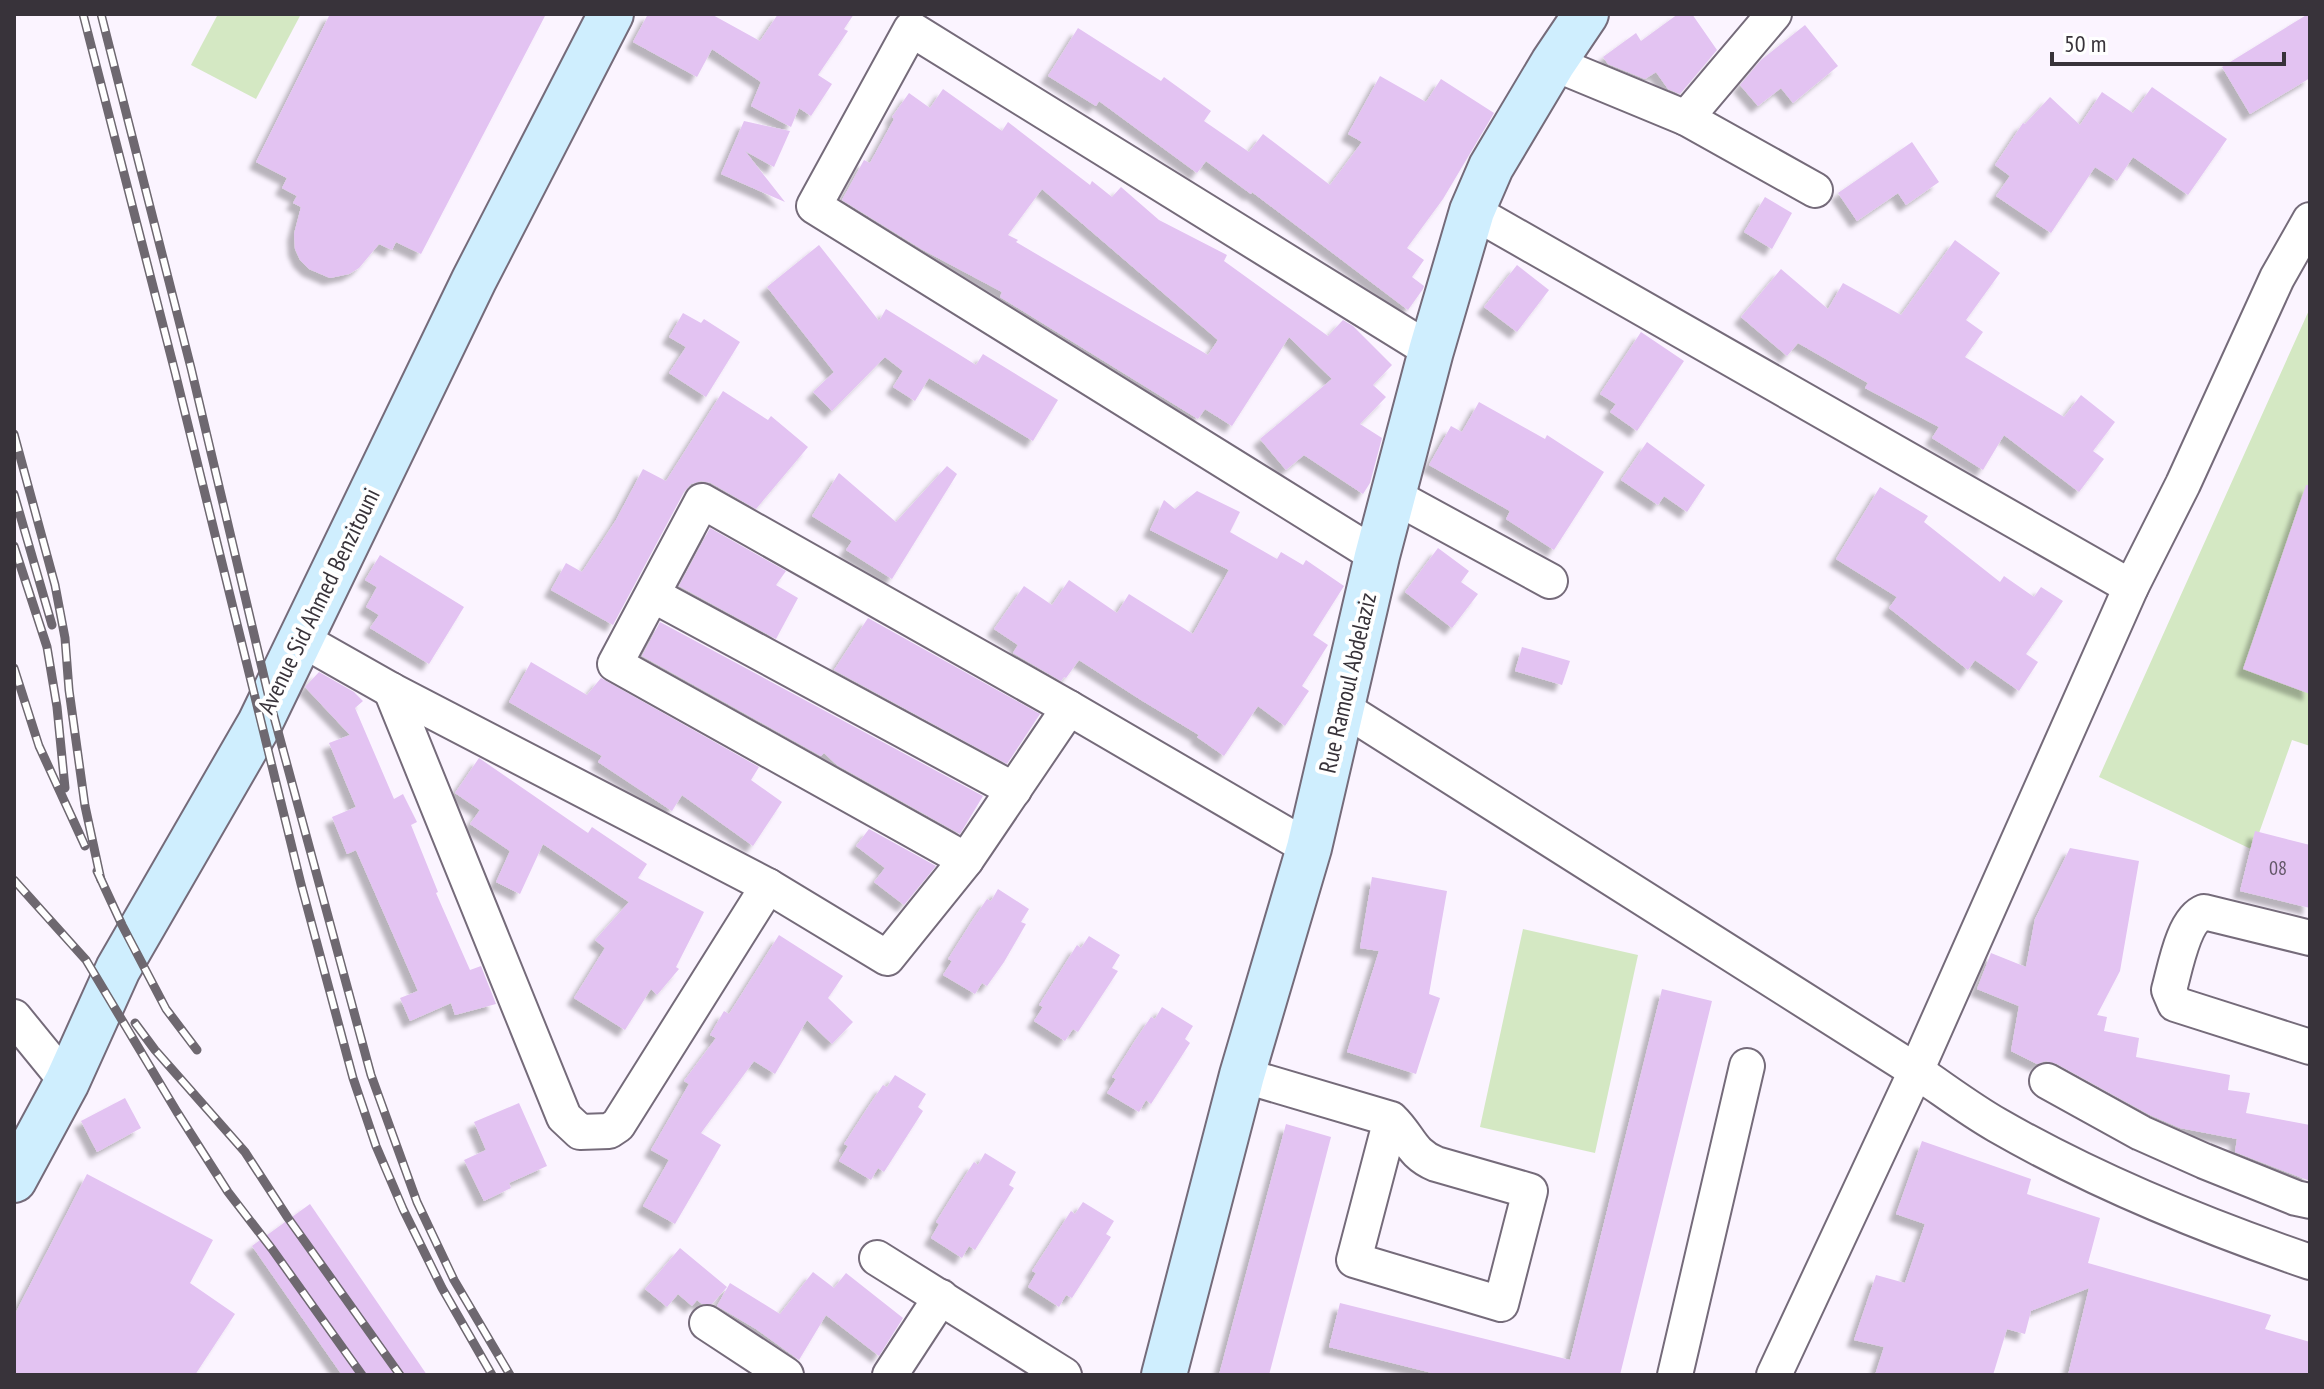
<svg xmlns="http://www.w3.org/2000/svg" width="2324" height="1389" viewBox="0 0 2324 1389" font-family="'PT Sans Narrow',sans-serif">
<defs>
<filter id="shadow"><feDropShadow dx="-7" dy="7" stdDeviation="2" flood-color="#0004"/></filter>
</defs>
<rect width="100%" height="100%" fill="#fbf4ff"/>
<g fill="#d4e8c3">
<path d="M218,14H301L256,99L191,65Z"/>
<path d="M2310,308V746L2292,740L2253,850L2099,777Z"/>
<path d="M1523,929L1638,955L1595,1153L1480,1127Z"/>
</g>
<g fill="#e3c3f2" fill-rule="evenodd" filter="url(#shadow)">
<path d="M330,14H546L421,254L396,242L392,250L379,244L359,268L349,274L330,278L309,269L300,260L295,249L294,234L301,207L293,203L297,196L282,188L287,178L256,162Z"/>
<path d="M648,14H711L760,41L778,14H854L844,29L848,31L818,75L832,84L811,116L799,108L791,127L751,106L761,82L712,49L697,77L633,42Z"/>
<path d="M1678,14H1692L1717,50L1680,94L1668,89L1656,72L1645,79L1608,64L1603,57L1636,33L1641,41Z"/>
<path d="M2308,14H2310V78L2250,114L2222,67Z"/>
<path d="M1805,25L1838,66L1793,103L1781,88L1758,106L1740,85L1761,60Z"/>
<path d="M1078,28L1161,81L1164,77L1211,111L1204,121L1249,152L1263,134L1330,185L1362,142L1348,134L1380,76L1426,102L1441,79L1494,113L1443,199L1407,248L1424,260L1412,277L1424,286L1423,289L1408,310L1252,192L1251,194L1206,161L1197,173L1099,101L1096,106L1048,76Z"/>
<path d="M2152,87L2227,139L2188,195L2133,157L2117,181L2095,167L2051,233L1996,196L2010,176L1995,165L2023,123L2025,124L2050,97L2080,125L2102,92L2133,113Z"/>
<path d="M943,89L1002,131L1008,122L1090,185L1092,181L1112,197L1121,187L1159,220L1227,255L1224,261L1328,336L1343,320L1353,326L1392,365L1373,385L1386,397L1360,424L1382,438L1370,483L1363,494L1304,455L1286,470L1260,439L1332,379L1289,337L1232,426L1205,409L1198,419L1000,297L1002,292L923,250L842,200L864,160L870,163L894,119L892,117L909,93L930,108ZM1042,189L1218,340L1208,355L1016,242L1018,240L1008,235Z"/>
<path d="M744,121L790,131L774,167L745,151L785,202L721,174Z"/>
<path d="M1912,142L1939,182L1906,205L1898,193L1857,221L1838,193Z"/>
<path d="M1765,197L1792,213L1772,249L1744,232Z"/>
<path d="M1955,240L2000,273L1966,320L1983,332L1965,357L2064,417L2081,395L2115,422L2093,451L2104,459L2079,492L2004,435L1983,470L1932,438L1939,427L1865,388L1868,383L1798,343L1787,356L1741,317L1781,269L1828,309L1843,283L1901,315Z"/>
<path d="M819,245L879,321L886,309L976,365L983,354L1058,400L1033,441L929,378L915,401L893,387L903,371L885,357L832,411L813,392L834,372L767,287Z"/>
<path d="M1517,265L1549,290L1517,332L1484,307Z"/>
<path d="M683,313L701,323L704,319L740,342L706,397L669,373L686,347L669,337Z"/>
<path d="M1641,332L1684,361L1637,431L1610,412L1616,404L1600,394Z"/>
<path d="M723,391L768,420L771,416L808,447L756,509L711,483L701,481L691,484L684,492L613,625L551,590L566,563L582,572L616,520L643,469L666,481Z"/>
<path d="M1479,402L1545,439L1547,435L1604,472L1554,550L1506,519L1510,511L1429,465L1451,426L1462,432Z"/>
<path d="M1647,442L1705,485L1687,512L1664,496L1658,505L1621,480Z"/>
<path d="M947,466L957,474L892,579L846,550L852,541L812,516L839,473L896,522Z"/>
<path d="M2306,485H2310V694L2243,669Z"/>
<path d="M1880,487L1928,516L1924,522L2000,582L2004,576L2034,597L2041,587L2063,601L2026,654L2038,662L2019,691L1975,660L1968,670L1889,608L1897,597L1836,559Z"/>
<path d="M1197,491L1240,512L1230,532L1277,559L1281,552L1303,565L1306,560L1344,586L1313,635L1328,645L1302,686L1309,691L1285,726L1258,706L1224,756L1197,737L1199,735L1141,700L1079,660L1066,678L1064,677L1061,681L1013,653L1018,645L994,629L1024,586L1052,605L1069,580L1117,613L1129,594L1193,634L1229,570L1150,530L1164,500L1175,509Z"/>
<path d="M710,528L786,571L776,585L798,598L776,639L679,586Z"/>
<path d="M1438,548L1469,571L1461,582L1478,594L1452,628L1405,592Z"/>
<path d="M380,555L464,607L429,664L370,628L379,615L366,607L377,587L365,580Z"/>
<path d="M868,618L1040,714L1007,764L834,670Z"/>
<path d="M660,622L983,796L960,834L837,765L824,753L821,756L642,656Z"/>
<path d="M1522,647L1570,661L1562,685L1515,671Z"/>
<path d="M531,662L587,695L601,678L759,767L751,780L782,802L753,846L682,795L672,811L598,762L602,756L509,702Z"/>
<path d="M319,672L354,692L363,701L355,708L394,799L403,794L417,822L411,825L438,892L436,893L470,970L481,966L496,1004L455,1015L451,1003L410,1021L400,998L418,991L356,850L347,854L332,817L356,807L329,743L350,735L305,687Z"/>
<path d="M479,758L588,833L592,827L647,864L638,878L704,912L676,967L679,969L657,995L651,989L625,1030L574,998L605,948L595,940L629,902L543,844L520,894L496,882L510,851L470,824L480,810L455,793Z"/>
<path d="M869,829L936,866L904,905L874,882L885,868L856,846Z"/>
<path d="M2255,831L2310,845V908L2240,891Z"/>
<path d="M2070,848L2139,861L2120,971L2097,1015L2107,1017L2104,1031L2139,1038L2136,1057L2230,1075L2228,1090L2250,1093L2246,1113L2310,1125V1181L2235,1152L2237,1139L2180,1128L2150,1115L2057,1064L2046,1061L2037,1064L2011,1051L2019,1006L1977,989L1991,953L2026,967L2035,919Z"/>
<path d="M1372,877L1447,891L1429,994L1440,998L1416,1074L1347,1052L1379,951L1360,948Z"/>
<path d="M998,889L1029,909L1021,922L1026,924L1004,962L987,986L982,983L975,994L943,975L952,961L948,959L972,921L987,899L991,901Z"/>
<path d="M779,935L843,976L828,998L853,1022L832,1044L807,1020L775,1074L754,1061L701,1133L721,1145L675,1224L643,1206L669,1160L651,1150L689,1084L684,1081L716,1038L710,1035L724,1011L729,1014Z"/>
<path d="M1089,936L1120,955L1112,968L1118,971L1078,1032L1073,1029L1065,1041L1034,1021L1043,1007L1039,1005L1077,945L1081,948Z"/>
<path d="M1662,989L1712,1001L1620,1375H1440L1329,1347L1340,1303L1570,1360Z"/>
<path d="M1162,1007L1193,1026L1185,1039L1190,1043L1151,1104L1146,1100L1139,1112L1107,1093L1116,1079L1112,1077L1136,1039L1151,1017L1155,1019Z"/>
<path d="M895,1075L926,1094L918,1107L923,1111L884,1172L878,1168L871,1180L839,1161L848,1146L844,1144L868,1107L883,1085L887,1087Z"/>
<path d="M125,1098L141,1128L97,1152L81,1121Z"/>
<path d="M519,1103L547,1166L509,1183L511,1188L484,1201L464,1160L486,1150L474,1122Z"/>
<path d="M1286,1124L1331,1137L1269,1375H1219Z"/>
<path d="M1922,1141L2031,1179L2027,1194L2100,1218L2088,1263L2271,1315L2265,1329L2310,1342V1375H2068L2089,1288L2031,1311L2025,1334L2007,1329L1993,1375H1875L1884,1347L1854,1340L1876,1275L1905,1283L1925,1224L1896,1214Z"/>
<path d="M985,1153L1016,1172L1009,1185L1014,1188L975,1250L969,1246L962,1258L931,1238L939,1224L936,1222L959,1185L974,1162L978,1165Z"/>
<path d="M87,1174L213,1240L190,1283L235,1314L195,1375H14V1316Z"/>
<path d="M1083,1202L1114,1221L1106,1234L1111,1237L1072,1298L1066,1295L1059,1307L1028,1287L1036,1273L1032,1271L1071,1211L1075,1214Z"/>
<path d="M310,1204L427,1375H342L252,1246Z"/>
<path d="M680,1248L727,1287L712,1304H702L697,1300L692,1306L678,1294L667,1307L645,1289Z"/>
<path d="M813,1272L834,1288L846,1273L903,1318L879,1356L826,1315L799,1360L756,1329L717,1306L730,1283L780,1314Z"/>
</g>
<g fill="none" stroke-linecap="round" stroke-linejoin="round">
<g stroke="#756b7a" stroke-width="38">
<g id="street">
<path d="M1553,63L1686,118L1815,190"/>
<path d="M1686,118L1774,14"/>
<path d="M1472,211L2131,587"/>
<path d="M1394,496L1550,581"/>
<path d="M1377,556L814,206L911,29L1431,351"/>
<path d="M653,595L1014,790"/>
<path d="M301,639L391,690L768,886L887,958L966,860L1069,708"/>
<path d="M391,690L564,1117L580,1132L609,1131L618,1125L768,886"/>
<path d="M1343,708L1916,1071C1943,1089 1969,1109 1997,1125C2096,1182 2202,1225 2310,1262"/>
<path d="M966,860L615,664L702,501L1069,708L1309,848"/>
<path d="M2310,938L2204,912C2183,920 2175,969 2169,990L2175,1004L2310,1047"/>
<path d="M14,1017L67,1082"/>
<path d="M1242,1075L1391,1119C1410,1137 1410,1153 1436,1164L1530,1191L1501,1304L1354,1260L1391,1119"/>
<path d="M2047,1081L2141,1133L2204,1161L2296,1198L2310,1201"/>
<path d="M877,1258L1064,1375"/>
<path d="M707,1323L786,1375"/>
<path d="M890,1375L941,1297"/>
<path d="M1675,1375L1747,1066"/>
<path d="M1774,1375L1916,1071L2131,587L2183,484L2277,278L2310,220"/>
</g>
</g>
<g stroke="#756b7a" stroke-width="48">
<g id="secondary">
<path d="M14,1180L67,1082L118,969L260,723L474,280L611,14"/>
<path d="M1164,1375L1242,1075L1309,848L1377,556L1431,351L1472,211L1491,167L1553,63L1586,14"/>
</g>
</g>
<use href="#street" stroke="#fff" stroke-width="34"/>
<use href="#secondary" stroke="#cfeefe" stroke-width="44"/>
<g stroke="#6e6870" stroke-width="9">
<g id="rail">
<path d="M83,14L175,372L301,884L353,1078L376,1146L403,1209L442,1288L492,1375"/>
<path d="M101,14L191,368L270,702L371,1075L417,1202L454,1280L510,1375"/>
<path d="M14,434L55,585L65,638L69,690L85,806L101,880"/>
<path d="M14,494L52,625"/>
<path d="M14,546L47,647L57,707L65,788"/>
<path d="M14,668L39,746L85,846"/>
<path d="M97,871L122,925L166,1009L197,1050"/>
<path d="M14,880L86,960L177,1112L228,1192L272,1249L362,1375"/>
<path d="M135,1023L155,1050L245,1152L288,1218L400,1375"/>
</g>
</g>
<use href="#rail" stroke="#fff" stroke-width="6" stroke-dasharray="18" stroke-linecap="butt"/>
</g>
<g text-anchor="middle" stroke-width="8" stroke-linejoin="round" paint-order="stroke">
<g font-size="20" fill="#635768">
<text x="2278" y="875">08</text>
</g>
<g font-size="24" fill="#38333a" stroke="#fff">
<text transform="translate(319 601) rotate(-64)" y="8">Avenue Sid Ahmed Benzitouni</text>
<text transform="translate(1348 683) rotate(-77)" y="8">Rue Ramoul Abdelaziz</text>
</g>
</g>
<rect width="2324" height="1389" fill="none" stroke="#38333a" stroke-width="32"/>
<path d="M2052 52v12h232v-12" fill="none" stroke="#38333a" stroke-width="4"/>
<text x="2064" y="52" font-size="24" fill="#38333a" stroke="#ffffff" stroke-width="6" paint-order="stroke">50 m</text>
</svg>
